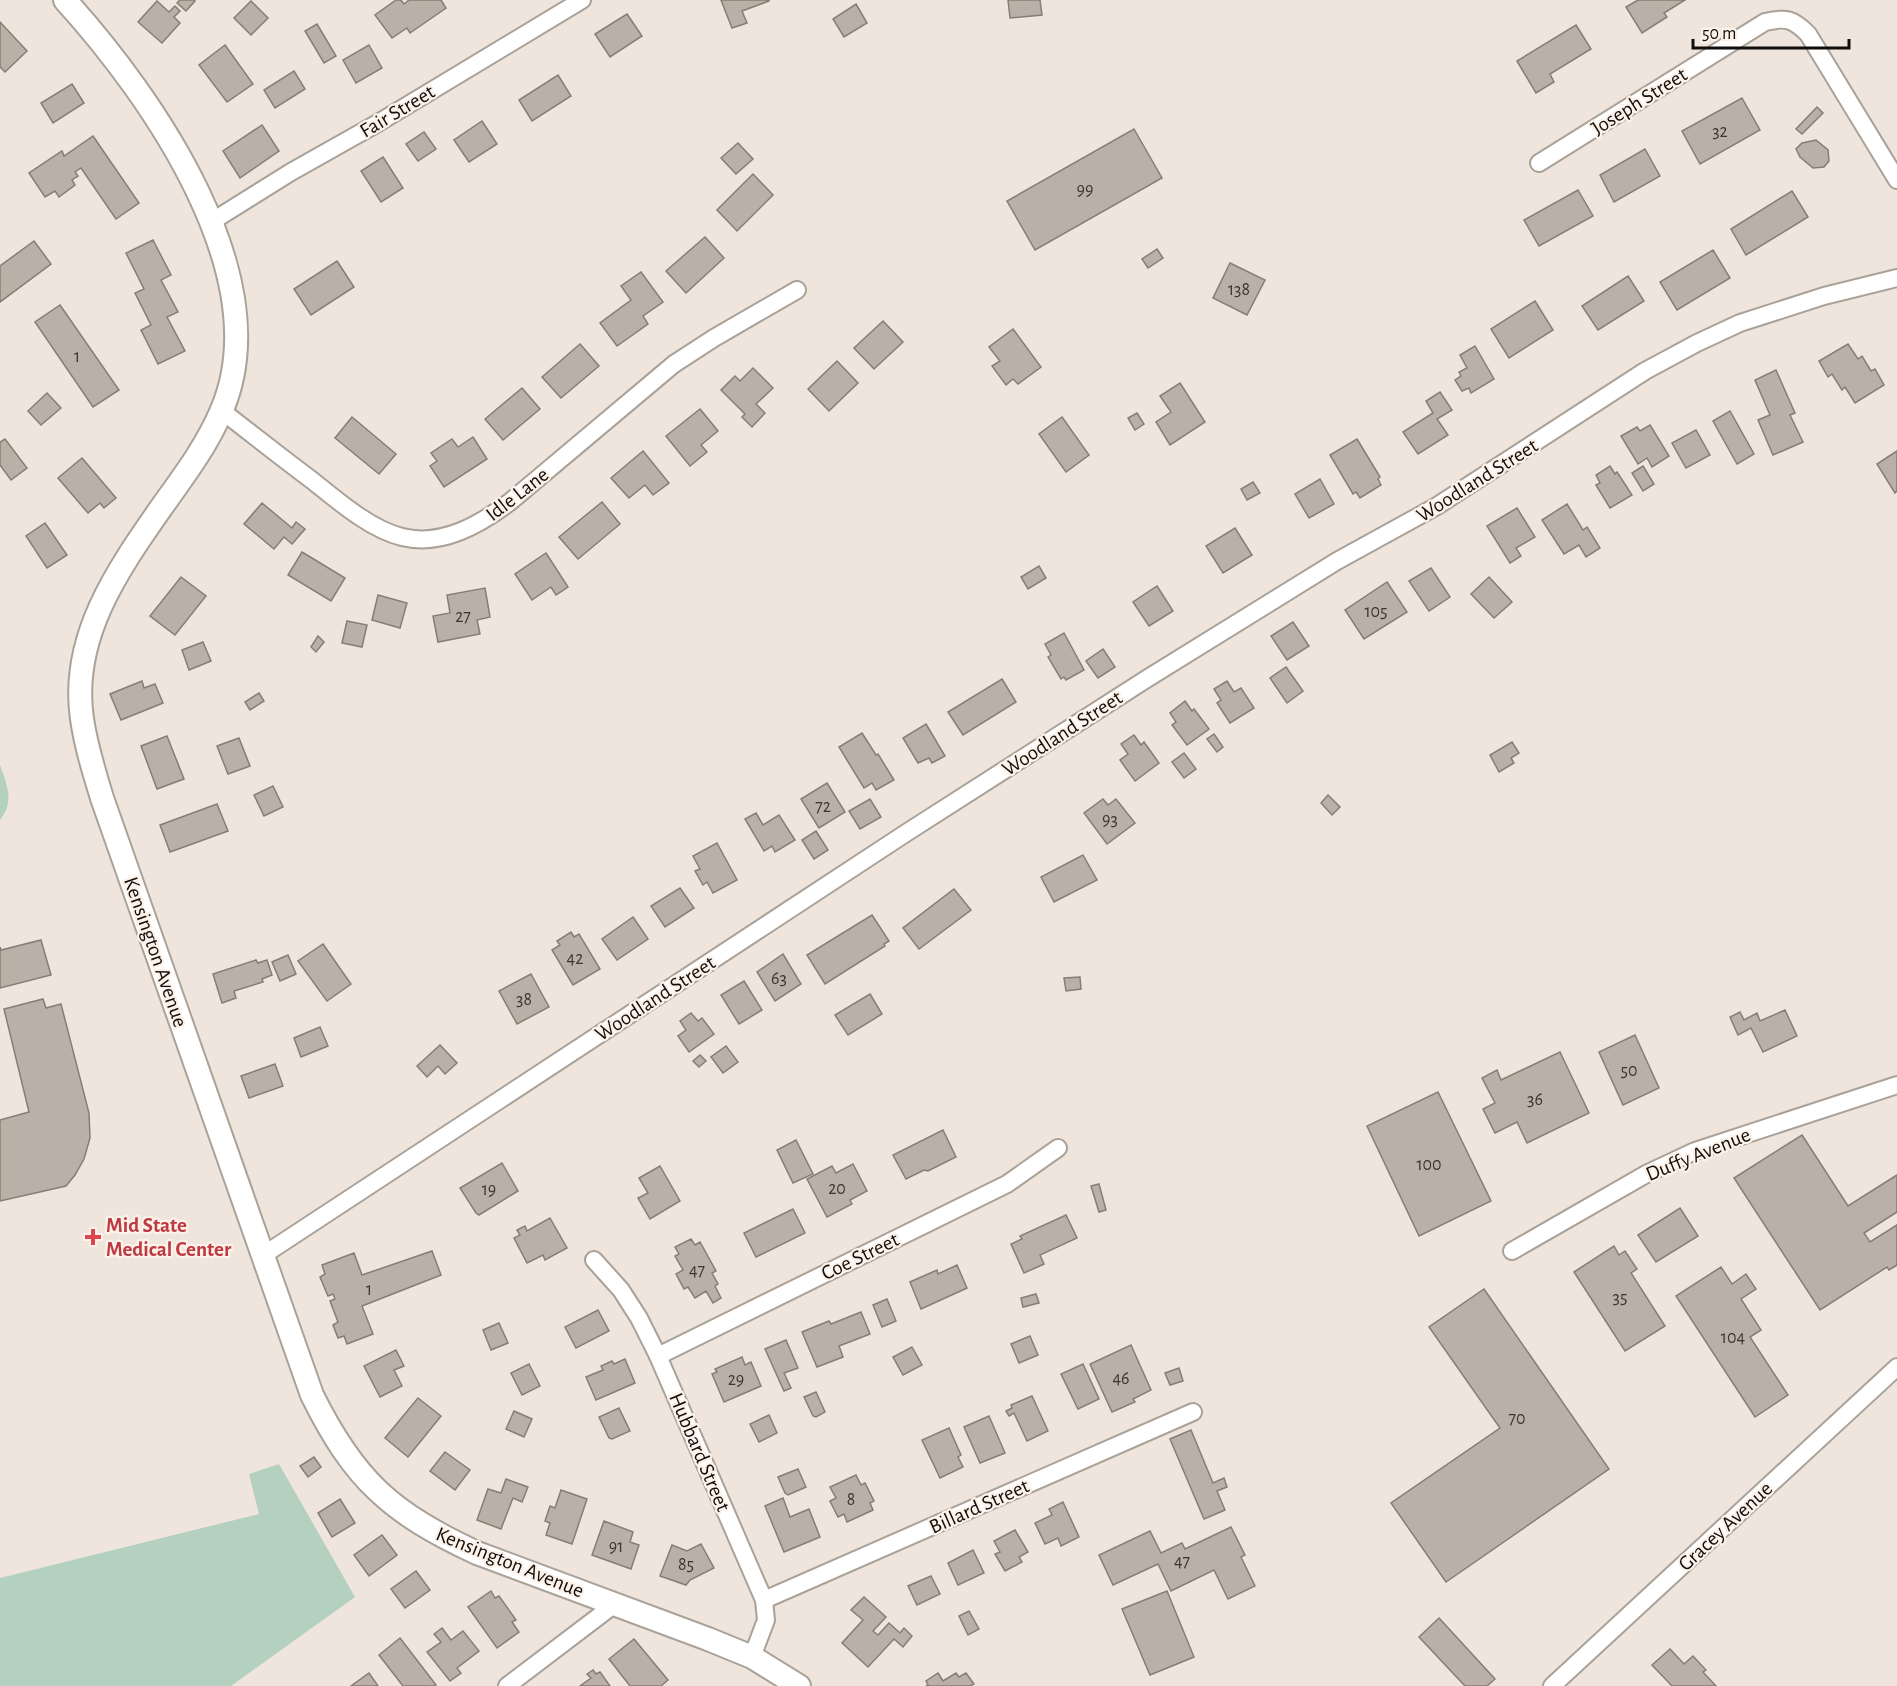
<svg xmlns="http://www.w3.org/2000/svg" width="1897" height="1686" viewBox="0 0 1897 1686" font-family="'Alegreya Sans',sans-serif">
<rect width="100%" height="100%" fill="#f0e5dc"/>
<g fill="#b4d0be">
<path d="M0,765C7,785 15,802 0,820Z"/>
<path d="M279,1464L355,1597L231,1686H0V1578L259,1514L249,1474Z"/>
</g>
<g fill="#bab0a7" stroke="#867d74" stroke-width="1.5">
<path d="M180,0H194L195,1L186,11L177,3Z"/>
<path d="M396,0H401L404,4L409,0H441L446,8L410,33L407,28L392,38L375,15Z"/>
<path d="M721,0H769V1L742,11L747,23L732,28Z"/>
<path d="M1008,0H1040L1042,15L1010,18Z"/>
<path d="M1638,0H1685L1664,13L1667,17L1642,33L1626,7Z"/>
<path d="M157,1L169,12L175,6L180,11L174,17L180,23L162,43L138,22Z"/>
<path d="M251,1L268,18L251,35L234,18Z"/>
<path d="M856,4L867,23L844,37L833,19Z"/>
<path d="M627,14L642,36L610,57L595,34Z"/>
<path d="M0,22L27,51L5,72L0,67Z"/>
<path d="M317,24L336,56L324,63L305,31Z"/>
<path d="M1576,25L1591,49L1550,74L1554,82L1536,93L1517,61Z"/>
<path d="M225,45L253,84L227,102L199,65Z"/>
<path d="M369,45L382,68L356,83L343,60Z"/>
<path d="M294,71L305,89L275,108L264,90Z"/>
<path d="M558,75L571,96L532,121L519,100Z"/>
<path d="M72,84L84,103L53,123L41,103Z"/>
<path d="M1742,98L1760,130L1700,164L1682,131Z"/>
<path d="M1817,107L1823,113L1802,134L1796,129Z"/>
<path d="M482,121L497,144L469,162L454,140Z"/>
<path d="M262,125L279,151L240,178L223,151Z"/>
<path d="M1134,129L1162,178L1035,250L1007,201Z"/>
<path d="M424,132L436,149L418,161L406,144Z"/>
<path d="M93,136L139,203L116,219L81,168L75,172L78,176L72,180L75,185L59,197L55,191L45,197L29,173L62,151L64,156Z"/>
<path d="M1816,140L1828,150L1829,161L1824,167L1813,168L1800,157L1796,149L1802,143Z"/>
<path d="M738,143L753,159L736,174L721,158Z"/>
<path d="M1645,149L1660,176L1614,202L1600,175Z"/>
<path d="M383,157L403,188L381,202L361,171Z"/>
<path d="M753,174L773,195L737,231L717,210Z"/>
<path d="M1578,190L1593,216L1539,246L1524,220Z"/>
<path d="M1792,191L1808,217L1746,255L1731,229Z"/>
<path d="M705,237L724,258L686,293L666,271Z"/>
<path d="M153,240L171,275L161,280L178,312L167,317L185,351L158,364L141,330L151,325L135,293L144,289L126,253Z"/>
<path d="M34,241L51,264L0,302V266Z"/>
<path d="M1157,249L1163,258L1148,268L1142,259Z"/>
<path d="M1713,250L1730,278L1677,310L1660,282Z"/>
<path d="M337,261L354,287L311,315L294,289Z"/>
<path d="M1230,263L1265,280L1247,315L1213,298Z"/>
<path d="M641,272L663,302L643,316L648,324L617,346L600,323L631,300L621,286Z"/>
<path d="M1628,276L1644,301L1598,330L1582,306Z"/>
<path d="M1535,301L1553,330L1509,358L1491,329Z"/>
<path d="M60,305L119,390L93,407L35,322Z"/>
<path d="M883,321L903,342L874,369L854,348Z"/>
<path d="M1013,329L1041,367L1018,384L1013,379L1006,385L992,366L1000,361L989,347Z"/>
<path d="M580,344L599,366L561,398L542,377Z"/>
<path d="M1848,344L1858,359L1862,356L1871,371L1875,369L1884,385L1855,403L1845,387L1842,390L1832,374L1828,377L1819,361Z"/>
<path d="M1475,346L1494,379L1471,393L1469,388L1462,391L1455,380L1461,376L1459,372L1467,368L1460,355Z"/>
<path d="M837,361L858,383L829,411L808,389Z"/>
<path d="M753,368L773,388L756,404L765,413L752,427L742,417L745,414L721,390L735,376L740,381Z"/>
<path d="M1776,370L1795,413L1790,415L1803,442L1773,455L1758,420L1770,415L1755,380Z"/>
<path d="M1180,383L1205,422L1170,445L1156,422L1171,412L1160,396Z"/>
<path d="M522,388L540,409L503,440L485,419Z"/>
<path d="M1440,392L1452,410L1437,419L1448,435L1418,454L1403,432L1433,413L1426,401Z"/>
<path d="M47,393L61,408L41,425L28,411Z"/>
<path d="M700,409L718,431L701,445L707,452L690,466L666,436Z"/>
<path d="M1730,411L1754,454L1737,464L1713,421Z"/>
<path d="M1137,413L1144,424L1135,430L1128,418Z"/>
<path d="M352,417L396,454L379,474L335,438Z"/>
<path d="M1062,417L1089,455L1066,472L1039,434Z"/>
<path d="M1650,425L1669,456L1652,467L1647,458L1638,464L1621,436L1637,427L1640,431Z"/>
<path d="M1696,430L1710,455L1686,468L1672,443Z"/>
<path d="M473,437L487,459L444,487L430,466L437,461L431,453L452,439L458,447Z"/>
<path d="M5,439L27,468L11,480L0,465V442Z"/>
<path d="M1357,439L1380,477L1378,479L1381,485L1360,498L1356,492L1353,494L1330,455Z"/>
<path d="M643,451L669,483L653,495L645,485L629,498L611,478Z"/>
<path d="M1897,451V491L1895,493L1877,464Z"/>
<path d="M82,458L116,498L104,508L100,503L88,513L58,478Z"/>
<path d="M1610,466L1615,474L1617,472L1632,495L1610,508L1596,485L1600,483L1596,475Z"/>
<path d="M1643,466L1654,484L1643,491L1632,473Z"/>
<path d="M1320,479L1334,504L1309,518L1295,494Z"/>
<path d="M1253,482L1260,493L1247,500L1241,489Z"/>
<path d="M602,502L620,524L578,559L559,537Z"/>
<path d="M262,503L292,528L296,522L305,529L292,544L284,537L274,549L244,524Z"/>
<path d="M1567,504L1583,530L1587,527L1600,548L1586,557L1579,545L1564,554L1542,520Z"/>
<path d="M1517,508L1535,537L1516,548L1521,556L1510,563L1487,526Z"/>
<path d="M45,523L67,555L47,568L26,536Z"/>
<path d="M1235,528L1252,555L1223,573L1206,546Z"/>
<path d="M302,552L345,578L331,601L288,575Z"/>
<path d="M546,553L568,587L556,595L551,587L532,600L515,574Z"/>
<path d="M1039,566L1046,578L1028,589L1021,577Z"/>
<path d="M1431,568L1450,597L1429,611L1409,581Z"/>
<path d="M181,577L206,596L175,635L150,616Z"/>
<path d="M1489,577L1512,602L1494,618L1471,594Z"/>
<path d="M1387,582L1407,612L1364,639L1345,610Z"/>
<path d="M1157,586L1173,611L1149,626L1133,602Z"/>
<path d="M485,588L490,617L477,620L480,634L438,642L433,616L450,613L447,595Z"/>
<path d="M378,595L407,603L400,628L372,620Z"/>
<path d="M347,621L367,625L362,647L342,643Z"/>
<path d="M1293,622L1309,646L1287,660L1271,636Z"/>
<path d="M1064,633L1084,670L1066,680L1064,677L1061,679L1048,657L1051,655L1045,644Z"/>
<path d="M318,636L324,642L316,652L311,647Z"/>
<path d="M203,642L211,661L189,670L182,650Z"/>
<path d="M1103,649L1115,667L1098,678L1086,661Z"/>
<path d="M1286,667L1303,691L1287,703L1270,678Z"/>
<path d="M1002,679L1016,702L963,735L948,712Z"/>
<path d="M142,681L144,688L155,684L163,703L121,720L110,694Z"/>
<path d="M1227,681L1234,692L1241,688L1254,708L1230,723L1217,703L1221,700L1214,689Z"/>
<path d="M259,693L264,701L250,710L245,702Z"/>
<path d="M1185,701L1192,711L1194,709L1209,729L1187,745L1172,725L1176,722L1170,713Z"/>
<path d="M926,724L945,756L932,763L929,758L918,763L903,738Z"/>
<path d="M862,733L876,755L878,754L894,780L876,790L872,783L864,788L839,747Z"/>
<path d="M1214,734L1223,747L1217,752L1207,739Z"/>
<path d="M1134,735L1141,745L1144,742L1159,763L1135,781L1120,760L1128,754L1121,744Z"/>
<path d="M167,736L184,779L157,789L141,746Z"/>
<path d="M239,738L250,766L228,774L217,746Z"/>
<path d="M1512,742L1519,753L1511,758L1514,763L1499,772L1490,755Z"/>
<path d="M1184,753L1196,769L1184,778L1172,762Z"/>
<path d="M827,783L845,812L819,828L801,799Z"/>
<path d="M273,786L283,807L264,816L254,795Z"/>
<path d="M1328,795L1340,807L1332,815L1321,803Z"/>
<path d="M870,799L881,817L860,829L849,811Z"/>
<path d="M1103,799L1108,805L1116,799L1135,823L1107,844L1084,813Z"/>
<path d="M217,804L228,831L170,852L160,825Z"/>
<path d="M756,813L763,825L779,815L795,840L775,852L772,846L764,851L745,819Z"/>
<path d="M816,831L828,850L814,859L802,840Z"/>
<path d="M717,843L737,880L713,893L707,882L703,885L695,871L700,869L693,856Z"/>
<path d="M1083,855L1097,880L1054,902L1041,877Z"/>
<path d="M680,888L694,908L665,927L651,906Z"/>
<path d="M954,889L971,910L919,949L903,928Z"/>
<path d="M872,915L889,941L884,944L885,946L825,984L807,955Z"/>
<path d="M633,917L648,939L617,960L602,939Z"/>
<path d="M571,932L574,937L579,934L600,969L573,985L552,950L560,945L557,941Z"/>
<path d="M41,940L51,975L0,988V947L1,950Z"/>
<path d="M323,944L351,984L327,1001L298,961Z"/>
<path d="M783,954L801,984L775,1001L757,972Z"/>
<path d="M288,955L296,974L280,981L272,962Z"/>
<path d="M256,960L258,963L267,960L272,975L262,979L263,982L234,991L236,998L222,1003L213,974Z"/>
<path d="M531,974L549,1007L517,1024L499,991Z"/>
<path d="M1080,977L1081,989L1066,991L1064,978Z"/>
<path d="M744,981L762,1010L739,1024L721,995Z"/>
<path d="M870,994L882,1014L848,1035L835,1015Z"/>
<path d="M43,999L46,1008L61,1004L89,1113L90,1138L84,1159L75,1175L66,1186L0,1201V1120L29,1112L4,1009Z"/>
<path d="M1785,1010L1797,1036L1763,1052L1751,1028L1738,1035L1730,1017L1740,1012L1744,1020L1757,1013L1760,1021Z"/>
<path d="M691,1013L698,1021L702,1018L714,1034L689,1052L678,1036L686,1030L680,1021Z"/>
<path d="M320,1027L328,1046L301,1057L294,1038Z"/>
<path d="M1635,1035L1659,1088L1623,1105L1599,1052Z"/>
<path d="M440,1045L457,1063L445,1074L438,1066L427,1077L417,1066Z"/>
<path d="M726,1046L738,1062L723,1073L711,1057Z"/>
<path d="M1560,1052L1589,1113L1527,1143L1517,1122L1495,1133L1483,1109L1495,1103L1482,1078L1497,1070L1501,1080Z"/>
<path d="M700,1055L706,1061L699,1067L693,1061Z"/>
<path d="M275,1064L283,1086L249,1098L241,1076Z"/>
<path d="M1438,1092L1491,1201L1419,1236L1367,1126Z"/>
<path d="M943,1130L956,1157L928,1171L924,1170L906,1179L893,1155Z"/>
<path d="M1802,1135L1848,1206L1897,1175V1212L1864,1233L1870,1242L1897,1225V1265L1889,1270L1887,1267L1820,1310L1734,1178Z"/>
<path d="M796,1140L813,1174L793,1183L777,1150Z"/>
<path d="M502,1163L518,1191L479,1215L476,1213L460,1188Z"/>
<path d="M853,1164L867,1191L850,1200L852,1204L827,1217L807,1179L832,1166L836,1173Z"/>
<path d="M660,1166L680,1201L650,1219L638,1198L648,1193L639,1178Z"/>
<path d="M1099,1184L1106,1210L1099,1212L1091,1186Z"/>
<path d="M1680,1208L1698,1236L1656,1262L1638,1235Z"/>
<path d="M793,1209L805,1233L756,1257L744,1233Z"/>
<path d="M1066,1215L1077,1238L1040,1255L1044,1264L1024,1273L1011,1244L1022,1239L1020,1236Z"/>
<path d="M550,1218L567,1248L545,1260L543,1255L527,1263L514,1238L520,1235L517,1230L525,1226L527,1231Z"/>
<path d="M691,1239L695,1245L700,1242L716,1271L712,1273L718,1284L715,1286L721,1298L713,1303L706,1291L695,1298L688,1287L684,1289L676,1274L683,1270L675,1256L679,1254L675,1247Z"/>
<path d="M1614,1246L1619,1255L1625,1251L1637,1269L1631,1273L1665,1326L1625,1351L1574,1272Z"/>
<path d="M432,1251L441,1275L362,1306L373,1334L347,1344L344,1336L338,1338L333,1325L338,1322L330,1301L335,1299L333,1294L328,1296L320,1277L325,1274L322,1265L354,1253L362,1275Z"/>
<path d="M957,1265L967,1288L921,1309L910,1282L937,1270L938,1274Z"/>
<path d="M1721,1267L1732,1284L1746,1274L1756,1289L1741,1299L1761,1330L1750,1337L1788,1395L1755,1417L1676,1296Z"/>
<path d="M1484,1289L1609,1469L1446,1582L1391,1503L1500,1428L1429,1327Z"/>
<path d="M1036,1294L1039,1303L1023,1307L1021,1298Z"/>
<path d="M887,1299L896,1321L882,1327L873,1305Z"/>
<path d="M598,1310L609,1331L576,1348L565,1327Z"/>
<path d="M861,1312L870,1334L839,1346L843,1357L817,1367L802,1332L829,1321L831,1324Z"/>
<path d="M499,1323L508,1343L491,1350L483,1330Z"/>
<path d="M1030,1336L1038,1355L1019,1363L1011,1344Z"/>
<path d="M786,1340L798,1368L784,1373L791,1388L784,1391L765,1349Z"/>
<path d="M1131,1345L1151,1390L1133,1399L1135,1402L1112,1412L1090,1364Z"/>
<path d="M912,1347L922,1365L903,1375L893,1357Z"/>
<path d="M396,1350L404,1366L394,1370L402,1386L380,1397L364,1366Z"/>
<path d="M742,1357L745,1365L751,1362L761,1386L724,1402L712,1374L717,1372L715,1369Z"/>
<path d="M625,1359L635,1383L596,1400L586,1377L603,1370L601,1366L612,1361L614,1364Z"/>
<path d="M529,1364L540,1386L522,1395L511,1373Z"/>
<path d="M1083,1364L1099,1399L1078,1409L1061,1374Z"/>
<path d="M1179,1368L1183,1381L1170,1385L1165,1373Z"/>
<path d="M816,1392L825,1412L816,1417L813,1416L804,1397Z"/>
<path d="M1032,1396L1048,1431L1027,1441L1014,1413L1009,1416L1006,1411L1012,1408L1011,1405Z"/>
<path d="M418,1398L441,1416L408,1457L385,1438Z"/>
<path d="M619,1408L630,1431L612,1439L609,1438L599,1417Z"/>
<path d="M514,1411L532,1419L524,1437L506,1429Z"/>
<path d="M769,1415L777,1433L759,1442L750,1424Z"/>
<path d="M989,1416L1005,1453L980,1463L964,1427Z"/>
<path d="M949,1428L961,1455L958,1457L963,1467L940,1478L922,1440Z"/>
<path d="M1191,1430L1213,1483L1224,1478L1227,1487L1217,1491L1225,1510L1204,1519L1170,1439Z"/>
<path d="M445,1452L470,1470L455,1490L430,1471Z"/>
<path d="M314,1457L321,1467L308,1477L300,1466Z"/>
<path d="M798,1469L806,1487L788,1495L785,1493L778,1477Z"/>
<path d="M856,1475L861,1485L865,1483L874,1501L870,1503L873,1510L847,1522L844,1514L838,1517L830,1501L836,1498L830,1487Z"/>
<path d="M506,1479L528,1487L522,1502L513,1498L501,1529L477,1520L488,1489L501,1493Z"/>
<path d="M561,1490L587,1499L572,1544L546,1535L550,1523L545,1521L550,1506L555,1508Z"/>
<path d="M783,1498L790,1517L809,1509L820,1537L784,1552L765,1506Z"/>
<path d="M340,1499L355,1523L332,1537L318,1513Z"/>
<path d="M1063,1502L1079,1537L1061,1546L1058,1538L1045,1544L1035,1523L1052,1515L1049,1509Z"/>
<path d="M604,1521L633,1532L630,1542L639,1545L631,1569L592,1555Z"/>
<path d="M1231,1527L1245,1555L1241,1557L1255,1586L1228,1599L1214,1570L1171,1591L1158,1564L1113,1585L1099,1555L1150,1531L1161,1553L1182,1543L1185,1549Z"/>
<path d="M1015,1530L1028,1552L1019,1557L1022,1562L1005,1571L995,1554L1000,1552L994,1541Z"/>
<path d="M382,1535L397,1555L369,1576L354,1555Z"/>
<path d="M701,1544L714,1568L690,1580L686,1585L660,1576L672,1545L687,1551Z"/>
<path d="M973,1550L984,1573L958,1585L948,1563Z"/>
<path d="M416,1571L430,1590L405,1608L391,1589Z"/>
<path d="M931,1576L940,1594L917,1605L908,1586Z"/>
<path d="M491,1591L495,1598L499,1596L516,1620L512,1622L519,1632L497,1648L468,1607Z"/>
<path d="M1167,1591L1194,1657L1150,1675L1122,1609Z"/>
<path d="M864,1597L886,1617L873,1631L878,1635L889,1623L900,1633L904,1628L912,1636L903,1647L894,1639L868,1667L842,1643L863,1620L851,1610Z"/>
<path d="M969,1611L979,1629L968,1635L959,1616Z"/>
<path d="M1439,1618L1495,1679L1487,1686H1465L1419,1637Z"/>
<path d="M442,1628L451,1640L463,1631L479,1651L457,1668L461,1673L450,1681L427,1652L441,1642L434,1634Z"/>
<path d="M400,1638L436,1685L435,1686H403L379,1655Z"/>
<path d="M634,1639L668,1680L661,1686H630L609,1659Z"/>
<path d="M1670,1649L1684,1664L1693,1656L1706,1670L1703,1672L1716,1686H1672L1652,1665Z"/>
<path d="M593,1670L596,1674L600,1672L610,1686H580L591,1678L587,1674Z"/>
<path d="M369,1673L378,1686H351Z"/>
<path d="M938,1673L943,1681L956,1673L959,1677L966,1673L974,1684L970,1686H926L928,1685L926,1681Z"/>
</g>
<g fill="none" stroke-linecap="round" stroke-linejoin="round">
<g stroke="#aaa198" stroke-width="20">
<g id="minor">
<path d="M1539,163L1765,22C1786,17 1793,19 1808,34L1897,180"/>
<path d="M211,222L291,172L378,123L582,0"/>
<path d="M222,411C252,434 282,458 313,481C338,501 370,529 402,537C442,547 481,524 511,501L674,364L714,338L797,290"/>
<path d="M1512,1251L1648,1173L1695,1151L1897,1085"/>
<path d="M262,1256L906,833L1148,678L1337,561L1437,506L1645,371L1697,343L1740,323L1824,296L1897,278"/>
<path d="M594,1260L621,1290L639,1318L658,1356L764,1600L766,1620L752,1657"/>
<path d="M658,1356L1007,1184L1058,1148"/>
<path d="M764,1600L1193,1412"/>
<path d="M507,1686L615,1604"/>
<path d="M1552,1686L1897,1367"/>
</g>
</g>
<g stroke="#aaa198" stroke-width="26">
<path id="secondary" d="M65,0C152,96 280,278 221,412C206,447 183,477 161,508C117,571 70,638 82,719C86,746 94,772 102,798L312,1395C354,1480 391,1513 477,1553L708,1639L752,1657L799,1686"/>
</g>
<use href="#minor" stroke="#fff" stroke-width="16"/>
<use href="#secondary" stroke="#fff" stroke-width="22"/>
</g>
<path fill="#e0444e" stroke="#fdf2e9" stroke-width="2" d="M90 1228h6v6h6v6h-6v6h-6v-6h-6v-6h6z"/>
<g text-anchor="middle" stroke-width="4.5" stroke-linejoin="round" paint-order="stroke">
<g font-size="18" fill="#3a3631">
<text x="1720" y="137">32</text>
<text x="1085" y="195">99</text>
<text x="1239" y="295">138</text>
<text x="77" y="362">1</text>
<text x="1376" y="617">105</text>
<text x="463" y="622">27</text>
<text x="823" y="812">72</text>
<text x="1110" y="825">93</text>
<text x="575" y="964">42</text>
<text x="779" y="984">63</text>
<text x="524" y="1005">38</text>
<text x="1629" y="1076">50</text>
<text x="1535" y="1105">36</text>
<text x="1429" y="1170">100</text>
<text x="837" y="1194">20</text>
<text x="489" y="1195">19</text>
<text x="697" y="1276">47</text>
<text x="369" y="1295">1</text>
<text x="1620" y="1303">35</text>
<text x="1733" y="1343">104</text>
<text x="1121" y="1384">46</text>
<text x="736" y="1385">29</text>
<text x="1517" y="1424">70</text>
<text x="851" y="1505">8</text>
<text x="616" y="1552">91</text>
<text x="1182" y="1567">47</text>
<text x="686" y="1570">85</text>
</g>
<g font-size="21" fill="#100d0a" stroke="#fdf2e9">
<text transform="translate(1639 101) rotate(-32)" y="7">Joseph Street</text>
<text transform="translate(397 111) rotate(-31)" y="7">Fair Street</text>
<text transform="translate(1477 480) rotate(-32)" y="7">Woodland Street</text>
<text transform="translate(517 494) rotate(-38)" y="7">Idle Lane</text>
<text transform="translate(1062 733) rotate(-33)" y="7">Woodland Street</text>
<text transform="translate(156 952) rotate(71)" y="7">Kensington Avenue</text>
<text transform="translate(655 998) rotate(-33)" y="7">Woodland Street</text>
<text transform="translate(1698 1154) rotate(-22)" y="7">Duffy Avenue</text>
<text transform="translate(860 1256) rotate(-26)" y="7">Coe Street</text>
<text transform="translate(700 1452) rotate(67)" y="7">Hubbard Street</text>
<text transform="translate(979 1506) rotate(-24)" y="7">Billard Street</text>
<text transform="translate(1725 1526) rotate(-43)" y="7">Gracey Avenue</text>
<text transform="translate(510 1562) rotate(22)" y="7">Kensington Avenue</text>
</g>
<g font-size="21" font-weight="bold" fill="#be3a42" stroke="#fdf2e9" text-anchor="start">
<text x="106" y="1232">Mid State<tspan x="106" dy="24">Medical Center</tspan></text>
</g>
</g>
<path d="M1693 39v9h156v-9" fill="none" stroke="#100d0a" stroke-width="3"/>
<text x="1702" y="39" font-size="18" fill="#100d0a" stroke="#fdf2e9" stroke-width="4.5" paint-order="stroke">50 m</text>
</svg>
